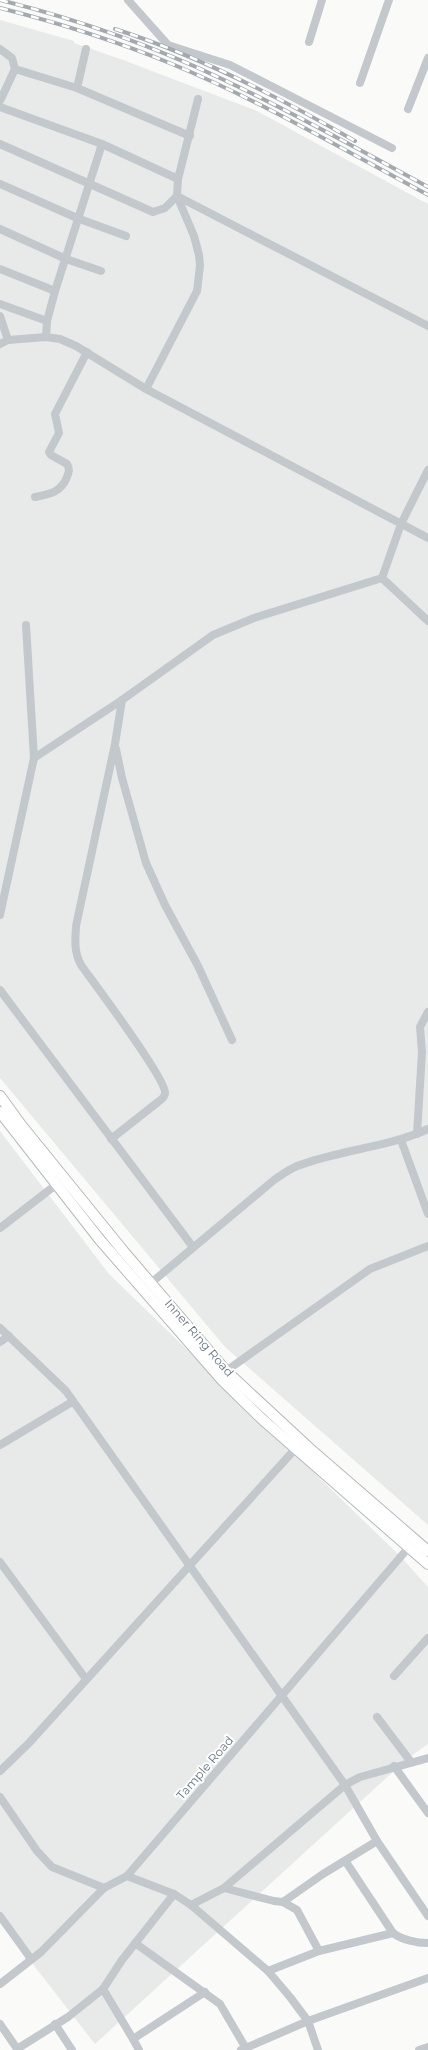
<svg xmlns="http://www.w3.org/2000/svg" width="428" height="2050" viewBox="0 0 428 2050" font-family="Montserrat,sans-serif">
<rect width="100%" height="100%" fill="#fafaf8"/>
<g fill="#e8e9e9">
<path d="M0,20L74,41V43L123,60L257,111L428,204V1525L225,1347L0,1078Z"/>
<path d="M0,1131L109,1274L400,1556L428,1587V1744L407,1759L95,2044L0,1922Z"/>
</g>
<g fill="none" stroke-linecap="round" stroke-linejoin="round">
<g stroke="#b5babe" stroke-width="12">
<g id="major">
<path d="M0,1096L21,1125L124,1252L226,1371L309,1448L428,1551"/>
<path d="M0,1112L100,1240L222,1380L262,1419L428,1564"/>
</g>
</g>
<g stroke="#c3c8cc" stroke-width="8">
<path d="M128,0L168,45L230,65L392,148"/>
<path d="M309,42L322,0"/>
<path d="M0,49L12,58L15,69L0,101"/>
<path d="M15,69L77,88L190,136"/>
<path d="M360,83L389,0"/>
<path d="M77,88L86,49"/>
<path d="M0,107L102,144L178,179"/>
<path d="M408,109L428,58"/>
<path d="M0,144L153,212L165,208L177,196L428,326"/>
<path d="M0,184L77,218L126,236"/>
<path d="M0,229L66,259L101,271"/>
<path d="M0,269L55,291"/>
<path d="M0,304L47,321"/>
<path d="M0,316L8,340"/>
<path d="M46,337L47,321L55,291L102,144"/>
<path d="M0,344L8,340L46,337L60,339L76,346L146,389L428,538"/>
<path d="M146,389L197,291L200,266L199,255L194,236L177,196L178,179L198,99"/>
<path d="M35,497C51,494 61,492 67,477C69,472 70,469 67,464L51,455L49,452L59,433L55,414L87,352"/>
<path d="M382,578L428,621"/>
<path d="M116,749L122,778L146,863L165,905L198,966L232,1040"/>
<path d="M34,758L122,700L213,635L254,618L382,578L401,524L428,470"/>
<path d="M0,915L34,758L26,625"/>
<path d="M0,990L193,1247"/>
<path d="M417,1134L422,1052L420,1027L428,1012"/>
<path d="M111,1139L158,1102C161,1100 165,1097 165,1093C166,1079 94,983 81,965C74,952 75,941 76,926L115,744L122,700"/>
<path d="M401,1140L428,1214"/>
<path d="M0,1228L57,1184"/>
<path d="M151,1283L274,1180C284,1173 294,1166 306,1163C347,1149 388,1147 428,1129"/>
<path d="M0,1328L66,1391L345,1785L377,1841L428,1916"/>
<path d="M0,1342L9,1336"/>
<path d="M224,1375L226,1371L370,1269L428,1246"/>
<path d="M0,1445L72,1402"/>
<path d="M0,1562L86,1679"/>
<path d="M394,1676L428,1638"/>
<path d="M377,1717L411,1762"/>
<path d="M394,1766L428,1813"/>
<path d="M0,1771L29,1743L296,1448"/>
<path d="M0,1797L37,1851L52,1867L104,1888"/>
<path d="M346,1862L393,1933"/>
<path d="M127,1876L174,1894L191,1905L268,1971L290,1997L308,2021L318,2050"/>
<path d="M224,1888L274,1901L283,1902L323,1874L377,1841"/>
<path d="M283,1902L297,1910L319,1951"/>
<path d="M191,1905L224,1888L345,1785L360,1777L428,1758"/>
<path d="M0,1916L31,1959"/>
<path d="M135,1943L220,2004L247,2050"/>
<path d="M268,1971L319,1951L393,1933C402,1940 417,1943 428,1943"/>
<path d="M0,1984L41,1952L104,1888L127,1876L409,1547"/>
<path d="M103,1989L133,2039"/>
<path d="M0,2024L18,2050"/>
<path d="M55,2024L72,2050"/>
<path d="M17,2049L68,2017L103,1989L122,1960L174,1894"/>
<path d="M139,2050L133,2039L205,1992"/>
<path d="M241,2050L308,2021L428,1978"/>
<path d="M419,2050L428,2047"/>
</g>
<use href="#major" stroke="#fff" stroke-width="10"/>
<g stroke="#a2aab0" stroke-width="4">
<g id="rail">
<path d="M0,0C76,19 151,45 222,79C292,112 360,150 428,187"/>
<path d="M0,8C59,23 116,41 172,64C261,101 344,150 428,195"/>
<path d="M115,29C199,56 279,97 355,141"/>
</g>
</g>
<use href="#rail" stroke="#fff" stroke-width="2.5" stroke-dasharray="8" stroke-linecap="butt"/>
</g>
<g text-anchor="middle" stroke-width="4" stroke-linejoin="round" paint-order="stroke">
<g font-size="12" fill="#657683" stroke="#fff">
<text transform="translate(199 1338) rotate(49)" y="4">Inner Ring Road</text>
<text transform="translate(205 1768) rotate(-49)" y="4">Tample Road</text>
</g>
</g>
</svg>
